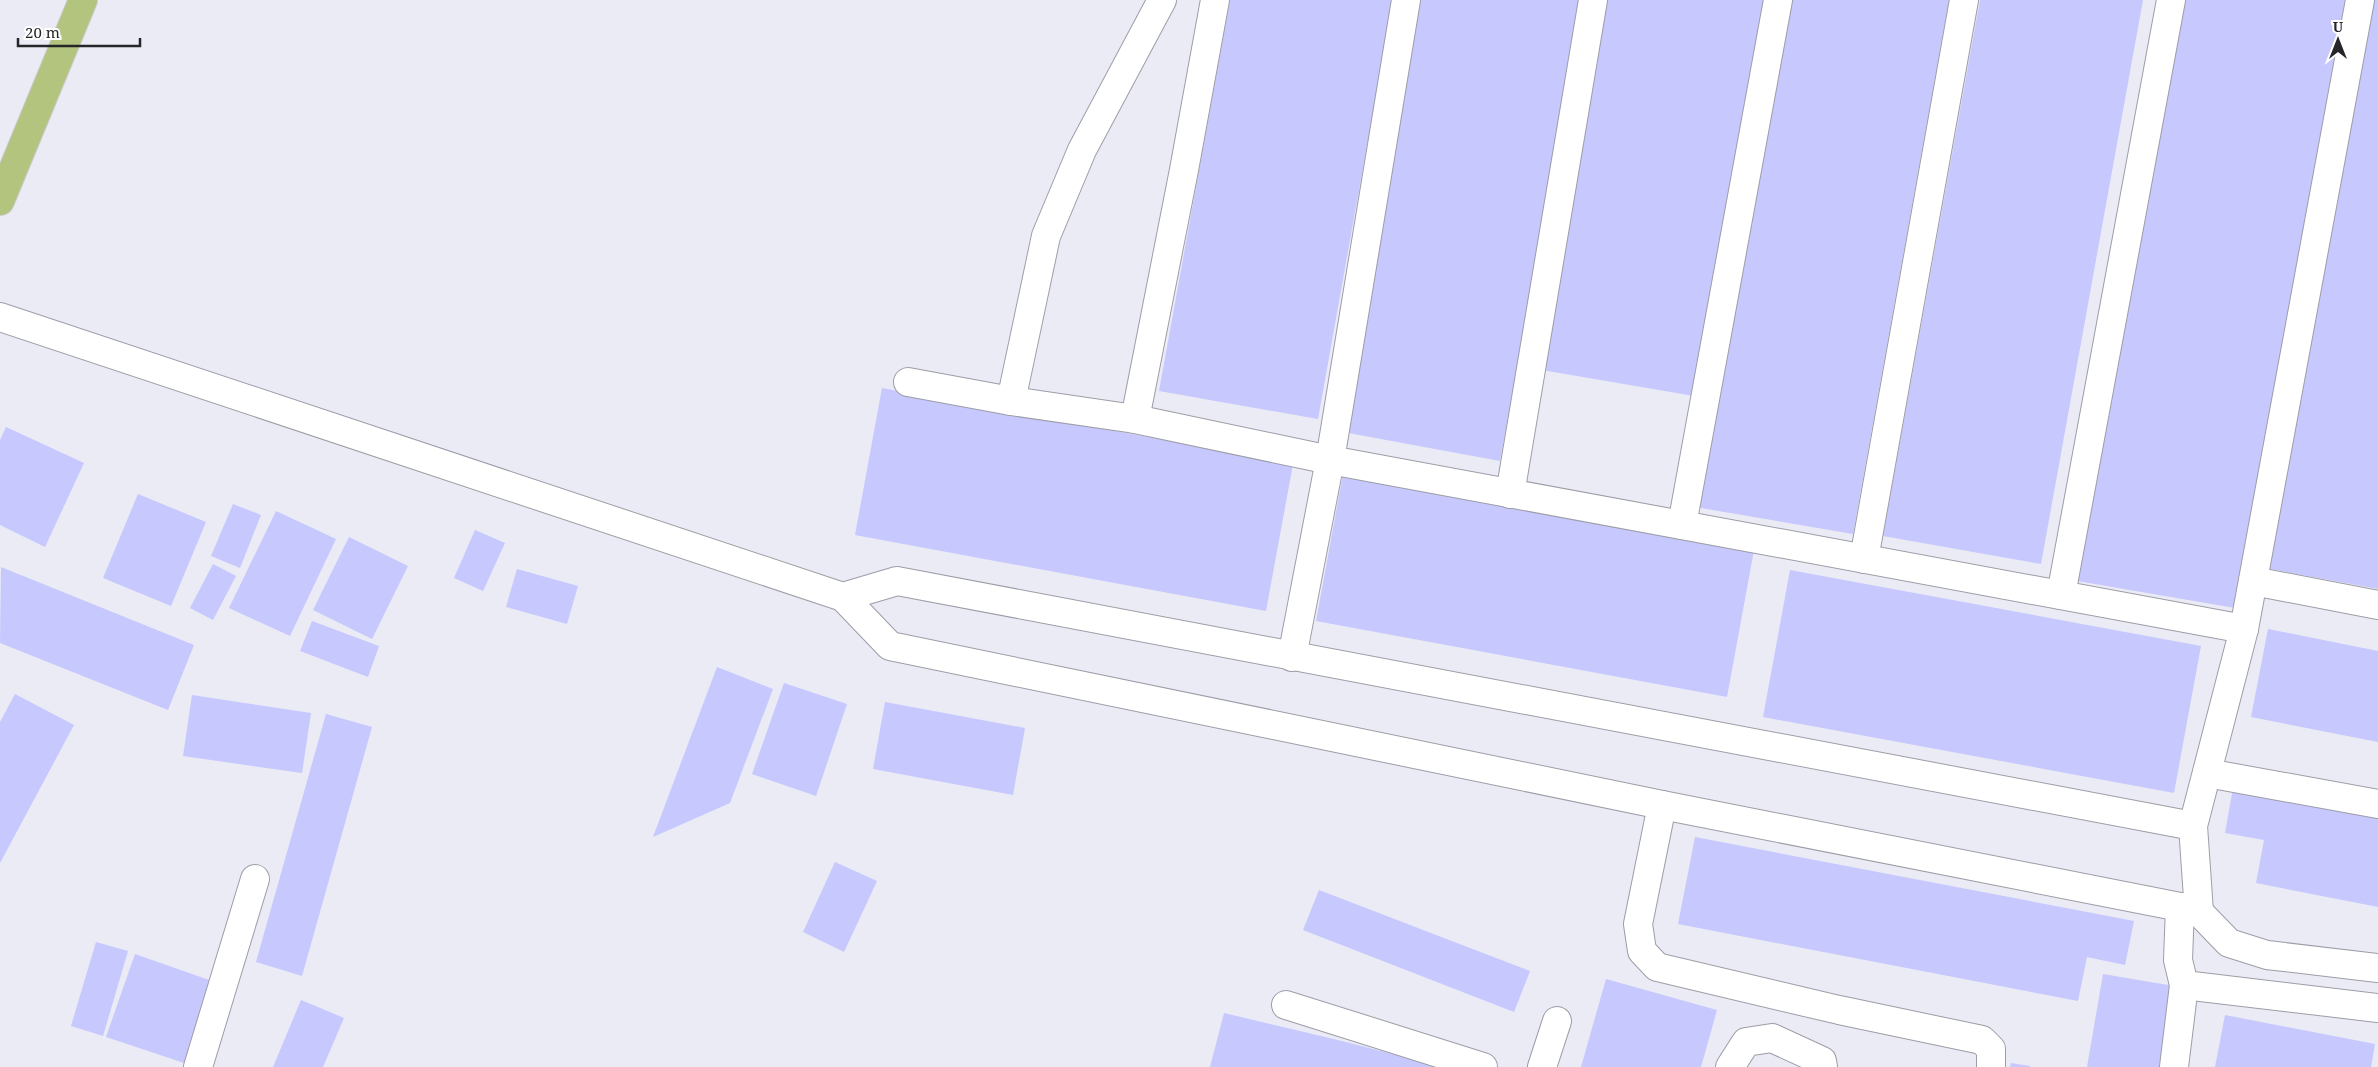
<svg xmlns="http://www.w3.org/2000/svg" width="2378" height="1067" viewBox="0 0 2378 1067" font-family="'Noto Serif',serif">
<rect width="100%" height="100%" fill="#eaebf5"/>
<g fill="#c6c8fe">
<path d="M1230,0H1393L1318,419L1159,391Z"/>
<path d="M1421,0H1584L1500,461L1343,432Z"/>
<path d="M1602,0H1765L1694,396L1536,369Z"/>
<path d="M1786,0H1949L1853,534L1695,507Z"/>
<path d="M1980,0H2143L2041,564L1883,536Z"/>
<path d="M2182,0H2345L2235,608L2077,581Z"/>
<path d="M2367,0H2378V589L2265,568Z"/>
<path d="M882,388L1293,464L1266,611L855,535Z"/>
<path d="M6,427L84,463L45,547L0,525V440Z"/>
<path d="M1343,474L1754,550L1727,697L1316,621Z"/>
<path d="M138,494L206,522L171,606L103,578Z"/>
<path d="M233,504L261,515L240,568L211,556Z"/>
<path d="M276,511L336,539L290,636L229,608Z"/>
<path d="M475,530L505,543L483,591L454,578Z"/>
<path d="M349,537L408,566L372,639L313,610Z"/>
<path d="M213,564L236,576L213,620L190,608Z"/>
<path d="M1,567L194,645L168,710L0,643Z"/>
<path d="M517,569L578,586L567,624L506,607Z"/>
<path d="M1790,570L2201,646L2174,793L1763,717Z"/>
<path d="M312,621L379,646L368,677L300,651Z"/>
<path d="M2268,629L2378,651V742L2251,717Z"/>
<path d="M717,667L773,689L730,803L653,837Z"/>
<path d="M784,683L847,704L816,796L752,774Z"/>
<path d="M15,694L74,725L0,863V722Z"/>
<path d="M192,695L311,713L302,773L183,756Z"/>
<path d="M885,702L1025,728L1013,795L873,769Z"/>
<path d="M326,714L372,727L302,976L256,962Z"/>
<path d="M2233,788L2378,816V907L2256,883L2264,840L2225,833Z"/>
<path d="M1695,837L2134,921L2125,965L2087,957L2078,1001L1678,924Z"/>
<path d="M835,862L877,881L844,952L803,932Z"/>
<path d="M1319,890L1530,971L1514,1012L1303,930Z"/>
<path d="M96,942L128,951L103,1036L71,1026Z"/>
<path d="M135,954L212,981L184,1063L106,1037Z"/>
<path d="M2103,974L2174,986L2159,1067H2087Z"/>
<path d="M1606,979L1717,1010L1701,1067H1581Z"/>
<path d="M301,1000L344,1018L323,1067H273Z"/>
<path d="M1224,1013L1342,1041L1443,1067H1210Z"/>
<path d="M2225,1015L2375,1044L2371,1067H2215Z"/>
<path d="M2011,1063L2030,1066V1067H2010Z"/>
</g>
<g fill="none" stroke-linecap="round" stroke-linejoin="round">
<g stroke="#9d9da7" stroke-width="30">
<g id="street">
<path d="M0,317L843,597L890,646L1662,805L2180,907L2199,912L2229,943L2267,955L2378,968"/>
<path d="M908,382L1011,401L1135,419L1330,460L2244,629"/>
<path d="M1011,401L1046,236L1082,150L1162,0"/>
<path d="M1135,419L1184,170L1215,0"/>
<path d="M1510,494L1593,0"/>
<path d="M1682,525L1778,0"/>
<path d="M1864,559L1964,0"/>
<path d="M2253,581L2378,605"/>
<path d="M2061,595L2171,0"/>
<path d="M843,597L897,581L2193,826"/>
<path d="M1292,657L1330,460L1406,0"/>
<path d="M2207,773L2378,804"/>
<path d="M1662,805L1638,924L1642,951L1657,967L1839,1010L1982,1040L1991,1049V1067"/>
<path d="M2180,907L2178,960L2184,985L2378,1008"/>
<path d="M2199,912L2193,826L2244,629L2360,0"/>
<path d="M1286,1005L1483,1067"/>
<path d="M198,1067L255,879"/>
<path d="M1542,1067L1557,1021"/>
<path d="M1730,1067L1746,1042L1772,1038L1822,1061L1823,1067"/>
<path d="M2174,1067L2184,985"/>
</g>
</g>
<g stroke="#cbcbcc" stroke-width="30">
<path id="primary" d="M0,201L83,0"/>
</g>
<use href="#street" stroke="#fff" stroke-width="28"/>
<use href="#primary" stroke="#b2c47e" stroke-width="28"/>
</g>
<g transform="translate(2338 40)" stroke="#ffffff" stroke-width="4" paint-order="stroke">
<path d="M0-4L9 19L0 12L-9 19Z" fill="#25262a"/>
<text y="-8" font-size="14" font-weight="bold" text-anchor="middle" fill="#25262a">U</text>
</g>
<path d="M18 38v8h122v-8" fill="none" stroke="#25262a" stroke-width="2.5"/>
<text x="25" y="38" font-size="15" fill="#25262a" stroke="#ffffff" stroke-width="4" paint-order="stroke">20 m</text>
</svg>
